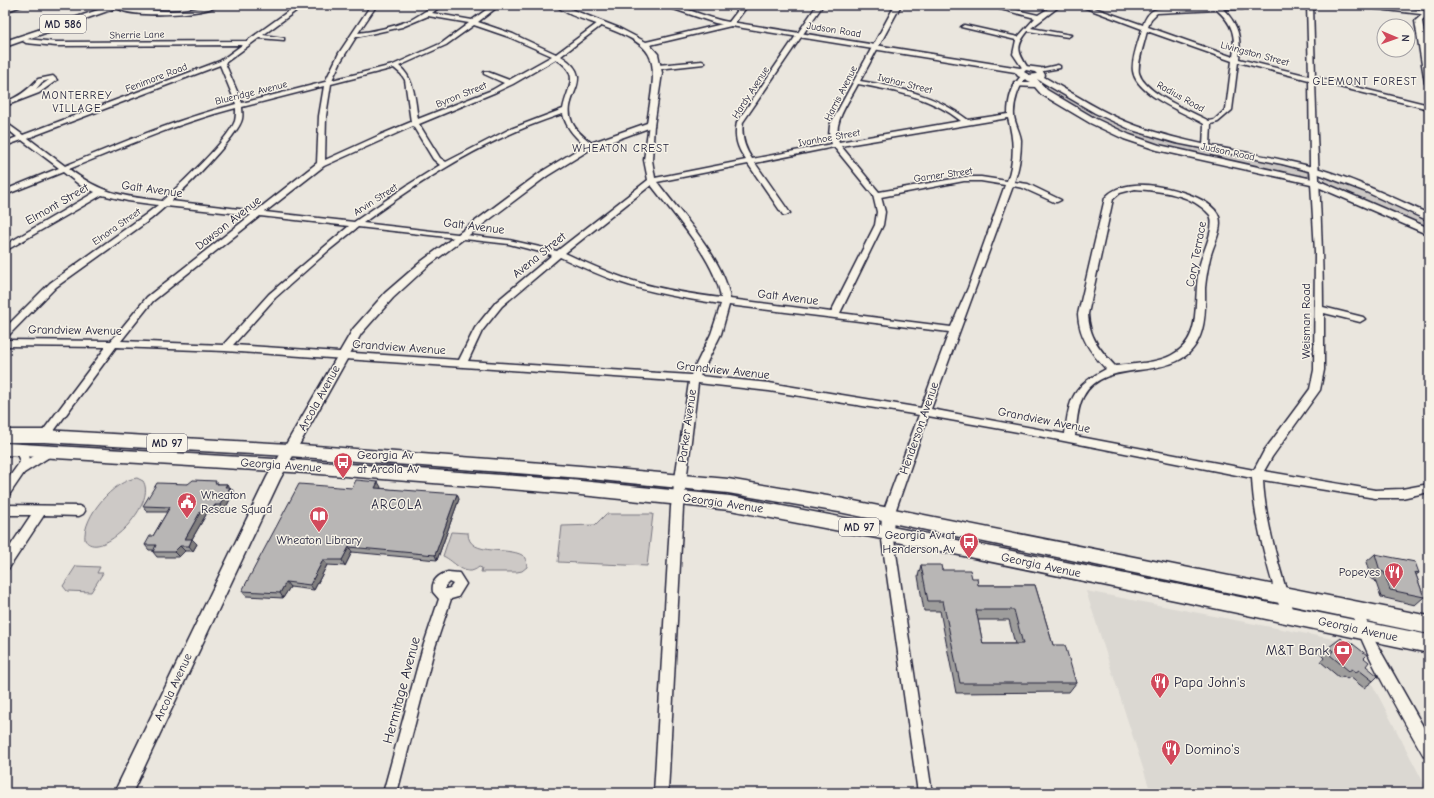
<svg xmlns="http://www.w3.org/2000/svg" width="1434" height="798" viewBox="0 0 1434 798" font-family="'Comic Neue',sans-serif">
<rect width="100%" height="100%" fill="#eae6de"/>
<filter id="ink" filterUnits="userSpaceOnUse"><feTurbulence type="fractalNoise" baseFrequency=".025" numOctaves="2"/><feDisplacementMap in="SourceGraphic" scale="8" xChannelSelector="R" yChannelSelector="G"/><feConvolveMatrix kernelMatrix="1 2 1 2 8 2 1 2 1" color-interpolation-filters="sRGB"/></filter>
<g filter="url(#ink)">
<path fill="#dbd8d2" d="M1086,591L1343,641L1357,655L1429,793H1151Z"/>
<g fill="#cdc9c6" stroke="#787680">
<path d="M1036,80H1041L1134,130L1173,141L1301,169L1307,172L1309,176L1304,177L1160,146L1107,126L1050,94Z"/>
<path d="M1327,178L1365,192L1429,220V230L1327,185L1323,180Z"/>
<path d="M137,478L143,481C158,504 100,563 85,540C82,517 114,480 137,478Z"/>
<path d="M606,514H653L647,566L558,562L562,526L595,525Z"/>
<path d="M451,532L468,533C468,559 513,544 526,558L527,567L522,571L517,572H481L482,568L479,567C465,579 455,561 443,556Z"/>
<path d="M76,566L100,567L97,573H103L91,592L67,591L63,586Z"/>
</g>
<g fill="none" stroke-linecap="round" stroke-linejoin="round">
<g stroke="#22223b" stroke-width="3">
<g id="minor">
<path d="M15,5H24L5,12V8Z"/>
<path d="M210,5H219C204,15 133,18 119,9L122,7C152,11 181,14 210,5Z"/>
<path d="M297,5H304L263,35L284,38V40L259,38L225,63L242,103L325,82L339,53L371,5H377L358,33C375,31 392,27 408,21C419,17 430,5 442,5L432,13L472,20L493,5H500L478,22L513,34L556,54L598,23H602V25L561,56C599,80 560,95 572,122C576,131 585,138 593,144V148H587C577,138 566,129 563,114L559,115C488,138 423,179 363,223L509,240L557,251L648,180L644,160L649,123L654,124L652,160L655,178L746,160C737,148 734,137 737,122L817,5H823L743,122C741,136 744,147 752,159L832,144L829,136L830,125L895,5H901L860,81C899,87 936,95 968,120L1008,114C1008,100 1012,85 1022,75H1026L1027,76C1019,86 1013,102 1014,116C1015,124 1020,132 1021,140C1021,154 1019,169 1014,182L1028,184L1061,200L1057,202H1054L1023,188L1013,186L931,409L1065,434C1069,398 1073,386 1106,369C1091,353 1079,337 1078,314L1105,198C1112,189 1123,186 1135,185C1155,183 1212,195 1219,217C1223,229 1213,245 1210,258C1208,267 1206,277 1205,288C1205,301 1206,316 1202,330C1185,391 1107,351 1083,397C1077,408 1077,423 1075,436L1254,470L1264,451L1310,389L1314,370L1315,252L1310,166L1309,80L1238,62L1232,110L1218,122L1211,124L1210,146L1203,148L1204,124C1186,113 1136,95 1133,71C1131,60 1139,40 1142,29L1078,5H1086L1143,25C1145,19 1148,13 1154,10C1170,5 1196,7 1212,7L1211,5L1245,6V8L1243,9H1223C1239,25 1241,38 1239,59L1309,76L1307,5H1313L1315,77L1429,105V109L1315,81C1317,157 1323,232 1323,307L1363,317L1365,319L1360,322L1324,313V370L1320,390L1272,457L1264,471L1375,490L1402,489L1429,484V492L1402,498H1375L1263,480C1265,522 1281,574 1294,615L1292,619L1288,621L1284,619L1282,615C1269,573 1254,522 1252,478L1018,432L928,416L894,515L893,533L932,793H918L881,533L882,515L919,415L769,391L698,383L683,507L668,793H654L671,507L689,382L225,351L116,347L48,439H40L39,436L106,347L5,346V340L111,341L147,297L251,215L166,206L151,219L56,287L8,336L5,337V328L50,283L145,215L158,205L128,201L102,195L5,251V245L95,192L81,186L63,172L5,195V190L59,168L22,140L5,146V142L17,137L5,127V122L23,135L220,61L242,45L56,46L26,43L23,41L26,39L56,42L247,41ZM1217,10C1233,24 1236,36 1233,57L1148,27L1151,19L1157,13ZM428,16L469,23L442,43L393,65L332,80L341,61L356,37L402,27ZM474,25L509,37L552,56L509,80L488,72H484V74L504,83L492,90L418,119C415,100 415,79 399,66L446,45ZM1147,31L1232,61L1226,109L1214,120L1209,121C1191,111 1145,94 1139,73C1137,63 1145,41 1147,31ZM556,59C582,75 567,87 563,109L508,130L446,162L440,158L419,124L496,92L513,84ZM220,65L236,104C177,119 121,143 65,166L28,138ZM394,68L401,74L405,80L411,122L380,135L325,160L326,116L331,84ZM858,84C895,91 931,97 961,121L839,142C832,122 849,102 858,84ZM324,86L319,116L317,163L256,211L171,201C185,189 239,135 242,119C243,115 242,110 242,107ZM236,108C236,112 236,117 235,121C228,140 179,186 162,201C122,196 102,194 69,169C124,147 178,123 236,108ZM1008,118C1014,140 1015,159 1007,181L981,177H964L879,192L841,146ZM413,126L433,159L440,165L408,185L354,222L265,212L324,166ZM834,147L873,195L877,212L875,225L831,312L730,299C725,260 681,214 657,182L748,164L783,215H786L790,213L755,163ZM964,181H981L1005,185L968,288L951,327L840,313L883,225L885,212L881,197ZM651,185C674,215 716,261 721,298C689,294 656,289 624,278C604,271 584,262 565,253ZM1135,189C1161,191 1192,194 1210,215C1216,227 1203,251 1200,264C1196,282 1197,298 1195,316C1191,363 1152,362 1115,366C1100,350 1089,337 1088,314L1113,199L1120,193ZM260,216L349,226L269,294L223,345L121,341L153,301ZM358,227L509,244L552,255L496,302L475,328L459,360L233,345L275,298L328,251ZM560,257C579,266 599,275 619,282C652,293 686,299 721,304L711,334L691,375L468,361L482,331L502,306ZM729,305L949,332L921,408L769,383L700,376L721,334Z"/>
<path d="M662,5C685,5 707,19 729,22L742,5H748L733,25L731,26L715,23Z"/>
<path d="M985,5H995L1038,15L1054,5H1061L1031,28L1071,35L1068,37L1028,31C1015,47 1018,52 1028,68L1023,69L1013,54L1016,40L961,27L964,25L1018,37L1035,18Z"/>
<path d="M1358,5H1375L1429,11V15L1361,7Z"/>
<path d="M702,61L704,62V64L658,69L655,67L658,65Z"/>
<path d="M1058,65L1060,66V68L1038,72L1035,70Z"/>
<path d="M53,76L57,80L39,93L5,106V102C19,97 28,90 38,79ZM49,80L36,89L42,82Z"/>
<path d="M21,446L25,447L29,459L50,447L54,448L55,451L54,454L24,473L9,495L5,496V483L20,462L16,450L17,447Z"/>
<path d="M5,505L79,506L83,508L85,511L83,514L79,516L44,515L9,568L5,569V554L31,515H5Z"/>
<path d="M448,572L459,573L466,584L458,597L451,599L434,650L397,793H383L422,650L439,599L433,592C431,581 438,575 448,572ZM449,582L453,584L450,588L445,589V586Z"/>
<path d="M1358,605L1362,607L1369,629L1376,643L1429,737V758L1424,756C1412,734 1346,625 1354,607Z"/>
</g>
</g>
<g stroke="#22223b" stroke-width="3">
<g id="tertiary">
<path d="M556,5H564L573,10L619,28L646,42L731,22L1020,68L1025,66L1041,68L1045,75L1044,77C1074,94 1104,114 1137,126C1192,146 1250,151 1305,165C1349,176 1389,196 1429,214V221L1364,191L1316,173L1282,164L1176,143L1132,130L1095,113L1037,79L1047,90L1096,119L1130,135L1159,145L1317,180L1429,228V235L1311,184L1157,150L1124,139L1090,123L1041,94L1035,87L1014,86V82H1031L1018,76L1015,72L731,26L650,45L658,54L662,73L654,126L591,149L547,176L429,265L393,298L361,334L280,479L132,793H114L267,477L353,329L385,293L422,261L541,172L585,145L647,123C658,53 661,47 591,22C579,18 565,14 556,5ZM1026,70L1035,72L1037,74L1029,75L1024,72Z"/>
<path d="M1429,9V15L1422,21L1429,62V85L1425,83L1415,21Z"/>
</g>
</g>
<g stroke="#22223b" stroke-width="3">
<g id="primary">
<path d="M113,5H125L5,47V41Z"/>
<path d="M5,430H44L289,444L581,466L728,479L839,498L1429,616V634L839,512L728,493L581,478L289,456L44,442H5Z"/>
<path d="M5,443L307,461L571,480L730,496L887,526L1429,635V653L887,540L730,510L571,494L307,473L5,455Z"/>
</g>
</g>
<use href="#minor" fill="#f7f3e8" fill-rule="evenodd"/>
<use href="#tertiary" fill="#f7f3e8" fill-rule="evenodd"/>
<use href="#primary" fill="#f7f3e8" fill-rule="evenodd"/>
</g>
<g fill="#9e9d9c" stroke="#22223b" fill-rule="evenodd">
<path d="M217,483L219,484H227L228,487H230L234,492L224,511L219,510L217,513H207L192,539L197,544L193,551H185L179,557H157L153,552V550H149L145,545L153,536L167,512H147L143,506L188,484Z"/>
<path d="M381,487L380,488L459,499L437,560L352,552L345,566L327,565L314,590L290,587L283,598L246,596L242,591L352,488Z"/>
<path d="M1375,554L1419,573L1416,575L1424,597L1415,605L1381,597L1375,580L1371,579L1366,562Z"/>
<path d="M921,565L942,570L972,578L978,585H1035L1053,645L1076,683L1069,692L956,693L940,611H924L918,576ZM978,620H1009L1015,644H983Z"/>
<path d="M1329,647L1364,658L1366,666L1373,681L1364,688L1350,677L1347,679L1343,676L1340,678L1321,662L1324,658L1320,654Z"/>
</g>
<g fill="#817f7f" stroke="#22223b">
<path d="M378,482L381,487L378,493L375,488Z"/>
<path d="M227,484L230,489V487L234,492L224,511L220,505L225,487Z"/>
<path d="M457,494L459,499L437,560L435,555Z"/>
<path d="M215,505L219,510L217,513L213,508Z"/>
<path d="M203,507L207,513L189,544L185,539Z"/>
<path d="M192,539L197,544L193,551L189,546Z"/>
<path d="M180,546L185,551L179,557L174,552Z"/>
<path d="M349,547L352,552L345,566L342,560Z"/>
<path d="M323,560L327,565L314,590L310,585Z"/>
<path d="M286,582L290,587L283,598L280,593Z"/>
</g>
<g fill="#b8b6b5" stroke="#22223b" fill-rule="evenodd">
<path d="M193,480L216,481L215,483H218L217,484H227L225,487H230L220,505H215L213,508L203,507L185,539H192L189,546H180L174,552H153L156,545H145L150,536H153L170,507L143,506L157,483L188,484Z"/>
<path d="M356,480L378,482L375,488L457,494L435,555L349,547L342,560H323L310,585L286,582L280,593L242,591L299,484L352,488Z"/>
<path d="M1375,554L1415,562L1419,573L1415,572L1424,597L1390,590L1384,572L1380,571Z"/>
<path d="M921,565H941L942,570H970L972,578H977L978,585H1035L1053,645H1065L1076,683H960L943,601H928ZM976,610H1014L1023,644H983Z"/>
<path d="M1341,638L1346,643L1349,641L1367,655L1364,658L1369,662L1366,666L1378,676L1373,681L1359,670L1356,672L1352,669L1349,671L1330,655L1333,651L1329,647Z"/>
</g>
</g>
<defs>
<g id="bus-pin" transform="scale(1)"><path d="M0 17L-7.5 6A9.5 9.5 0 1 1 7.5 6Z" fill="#d1495b" stroke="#f7f3e8"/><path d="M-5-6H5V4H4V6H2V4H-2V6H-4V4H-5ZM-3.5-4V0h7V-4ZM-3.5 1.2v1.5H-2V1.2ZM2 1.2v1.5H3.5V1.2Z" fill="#fff"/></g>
<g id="civic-pin" transform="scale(1)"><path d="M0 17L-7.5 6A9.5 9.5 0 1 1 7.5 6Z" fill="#d1495b" stroke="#f7f3e8"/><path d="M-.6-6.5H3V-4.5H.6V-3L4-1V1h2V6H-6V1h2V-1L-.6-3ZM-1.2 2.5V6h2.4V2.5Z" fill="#fff"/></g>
<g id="library-pin" transform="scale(1)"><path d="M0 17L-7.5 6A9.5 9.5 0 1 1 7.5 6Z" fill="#d1495b" stroke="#f7f3e8"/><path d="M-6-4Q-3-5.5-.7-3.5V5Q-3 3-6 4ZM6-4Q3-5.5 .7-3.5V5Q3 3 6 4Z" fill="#fff"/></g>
<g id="restaurant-pin" transform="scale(1)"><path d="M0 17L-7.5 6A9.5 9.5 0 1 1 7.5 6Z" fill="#d1495b" stroke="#f7f3e8"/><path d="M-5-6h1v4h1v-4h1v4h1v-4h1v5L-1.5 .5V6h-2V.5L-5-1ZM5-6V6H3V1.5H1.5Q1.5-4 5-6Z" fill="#fff"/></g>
<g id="bank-pin" transform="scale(1)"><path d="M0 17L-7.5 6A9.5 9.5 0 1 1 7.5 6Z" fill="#d1495b" stroke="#f7f3e8"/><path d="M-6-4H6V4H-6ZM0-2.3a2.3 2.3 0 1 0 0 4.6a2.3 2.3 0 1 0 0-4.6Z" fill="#fff"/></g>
</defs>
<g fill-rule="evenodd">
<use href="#bus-pin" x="343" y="462"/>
<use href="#civic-pin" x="187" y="502"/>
<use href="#library-pin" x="319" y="516"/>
<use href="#bus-pin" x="969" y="542"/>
<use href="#restaurant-pin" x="1394" y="572"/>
<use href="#bank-pin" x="1343" y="650"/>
<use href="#restaurant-pin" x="1160" y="682"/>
<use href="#restaurant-pin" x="1171" y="749"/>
</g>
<g text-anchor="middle" stroke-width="3" stroke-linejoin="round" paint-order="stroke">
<g font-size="10" fill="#22223b" stroke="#f7f3e8">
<text transform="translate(834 29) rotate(9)" y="4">Judson Road</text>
<text transform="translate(137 34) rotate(-1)" y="4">Sherrie Lane</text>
<text transform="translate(1255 53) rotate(15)" y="4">Livingston Street</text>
<text transform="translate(156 77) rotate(-21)" y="4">Fenimore Road</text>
<text transform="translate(905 83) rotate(14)" y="4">Ivahar Street</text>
<text transform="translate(251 92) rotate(-14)" y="4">Blueridge Avenue</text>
<text transform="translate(750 92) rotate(-57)" y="4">Hardy Avenue</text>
<text transform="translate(840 93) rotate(-63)" y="4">Harris Avenue</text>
<text transform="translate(461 94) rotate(-22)" y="4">Byron Street</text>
<text transform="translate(1181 96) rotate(29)" y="4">Radius Road</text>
<text transform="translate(829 137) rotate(-10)" y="4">Ivanhoe Street</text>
<text transform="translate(1228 151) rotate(12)" y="4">Judson Road</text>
<text transform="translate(943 174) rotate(-8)" y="4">Garner Street</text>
<text transform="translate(375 199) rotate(-33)" y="4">Arvin Street</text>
<text transform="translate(116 226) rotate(-35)" y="4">Elnora Street</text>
</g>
<g fill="#f7f3e8" stroke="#62616f" stroke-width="1">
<rect x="40" y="15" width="46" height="18" rx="3"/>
<rect x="147" y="434" width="40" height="18" rx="3"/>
<rect x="839" y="518" width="40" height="18" rx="3"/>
</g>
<g font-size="11" font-weight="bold" fill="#22223b">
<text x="63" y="28">MD 586</text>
<text x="167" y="447">MD 97</text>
<text x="859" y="531">MD 97</text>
</g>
<g font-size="11" letter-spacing="1" fill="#22223b" stroke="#f7f3e8">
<text x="1365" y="85">GLEMONT FOREST</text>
<text x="77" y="99">MONTERREY<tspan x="77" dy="13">VILLAGE</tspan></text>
<text x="621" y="152">WHEATON CREST</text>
</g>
<g font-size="12" fill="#22223b" stroke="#f7f3e8">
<text transform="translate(152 189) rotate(8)" y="4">Galt Avenue</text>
<text transform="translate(57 204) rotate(-30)" y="4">Elmont Street</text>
<text transform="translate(228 223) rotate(-38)" y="4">Dawson Avenue</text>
<text transform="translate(474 226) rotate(7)" y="4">Galt Avenue</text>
<text transform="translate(1196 254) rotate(-79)" y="4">Cory Terrace</text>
<text transform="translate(539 255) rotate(-39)" y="4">Avena Street</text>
<text transform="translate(788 297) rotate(7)" y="4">Galt Avenue</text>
<text transform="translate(1306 321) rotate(-90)" y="4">Weisman Road</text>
<text transform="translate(75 330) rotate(1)" y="4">Grandview Avenue</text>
<text transform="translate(399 347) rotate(4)" y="4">Grandview Avenue</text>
<text transform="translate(723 370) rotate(6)" y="4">Grandview Avenue</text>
<text transform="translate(319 398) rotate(-61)" y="4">Arcola Avenue</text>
<text transform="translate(1044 420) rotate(11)" y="4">Grandview Avenue</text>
<text transform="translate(687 426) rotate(-82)" y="4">Parker Avenue</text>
<text transform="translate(919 428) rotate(-71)" y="4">Henderson Avenue</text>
<text transform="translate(281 465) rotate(4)" y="4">Georgia Avenue</text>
<text transform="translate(723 503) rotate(8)" y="4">Georgia Avenue</text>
<text transform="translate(1041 565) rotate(12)" y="4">Georgia Avenue</text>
<text transform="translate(1358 629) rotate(12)" y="4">Georgia Avenue</text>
<text transform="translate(173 687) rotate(-65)" y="4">Arcola Avenue</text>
</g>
<g font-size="12" fill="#22223b" stroke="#f7f3e8" text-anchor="start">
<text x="357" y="459">Georgia Av<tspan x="357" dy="14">at Arcola Av</tspan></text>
<text x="201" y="499">Wheaton<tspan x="201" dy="14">Rescue Squad</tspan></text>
<text x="955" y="539" text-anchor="end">Georgia Av at<tspan x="955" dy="14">Henderson Av</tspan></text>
<text x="319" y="544" text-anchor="middle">Wheaton Library</text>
<text x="1380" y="576" text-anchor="end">Popeyes</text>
</g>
<g font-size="13" letter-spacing="1" fill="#22223b" stroke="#f7f3e8">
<text x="397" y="509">ARCOLA</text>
</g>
<g font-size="14" fill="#22223b" stroke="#f7f3e8" text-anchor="start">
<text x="1329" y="655" text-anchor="end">M&amp;T Bank</text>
<text x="1174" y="687">Papa John's</text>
<text x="1185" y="754">Domino's</text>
</g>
<g font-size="14" fill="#22223b" stroke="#f7f3e8">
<text transform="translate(401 690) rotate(-75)" y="5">Hermitage Avenue</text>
</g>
</g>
<rect width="1434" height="798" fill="none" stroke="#f7f3e8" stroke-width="20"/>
<rect x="10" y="10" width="1414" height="778" fill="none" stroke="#22223b" stroke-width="1.5" filter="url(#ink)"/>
<g transform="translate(1396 38) rotate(92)"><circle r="19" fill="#f7f3e8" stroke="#a29fa3"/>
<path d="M0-3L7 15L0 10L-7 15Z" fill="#d1495b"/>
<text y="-6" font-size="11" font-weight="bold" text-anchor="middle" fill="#22223b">N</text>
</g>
</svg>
